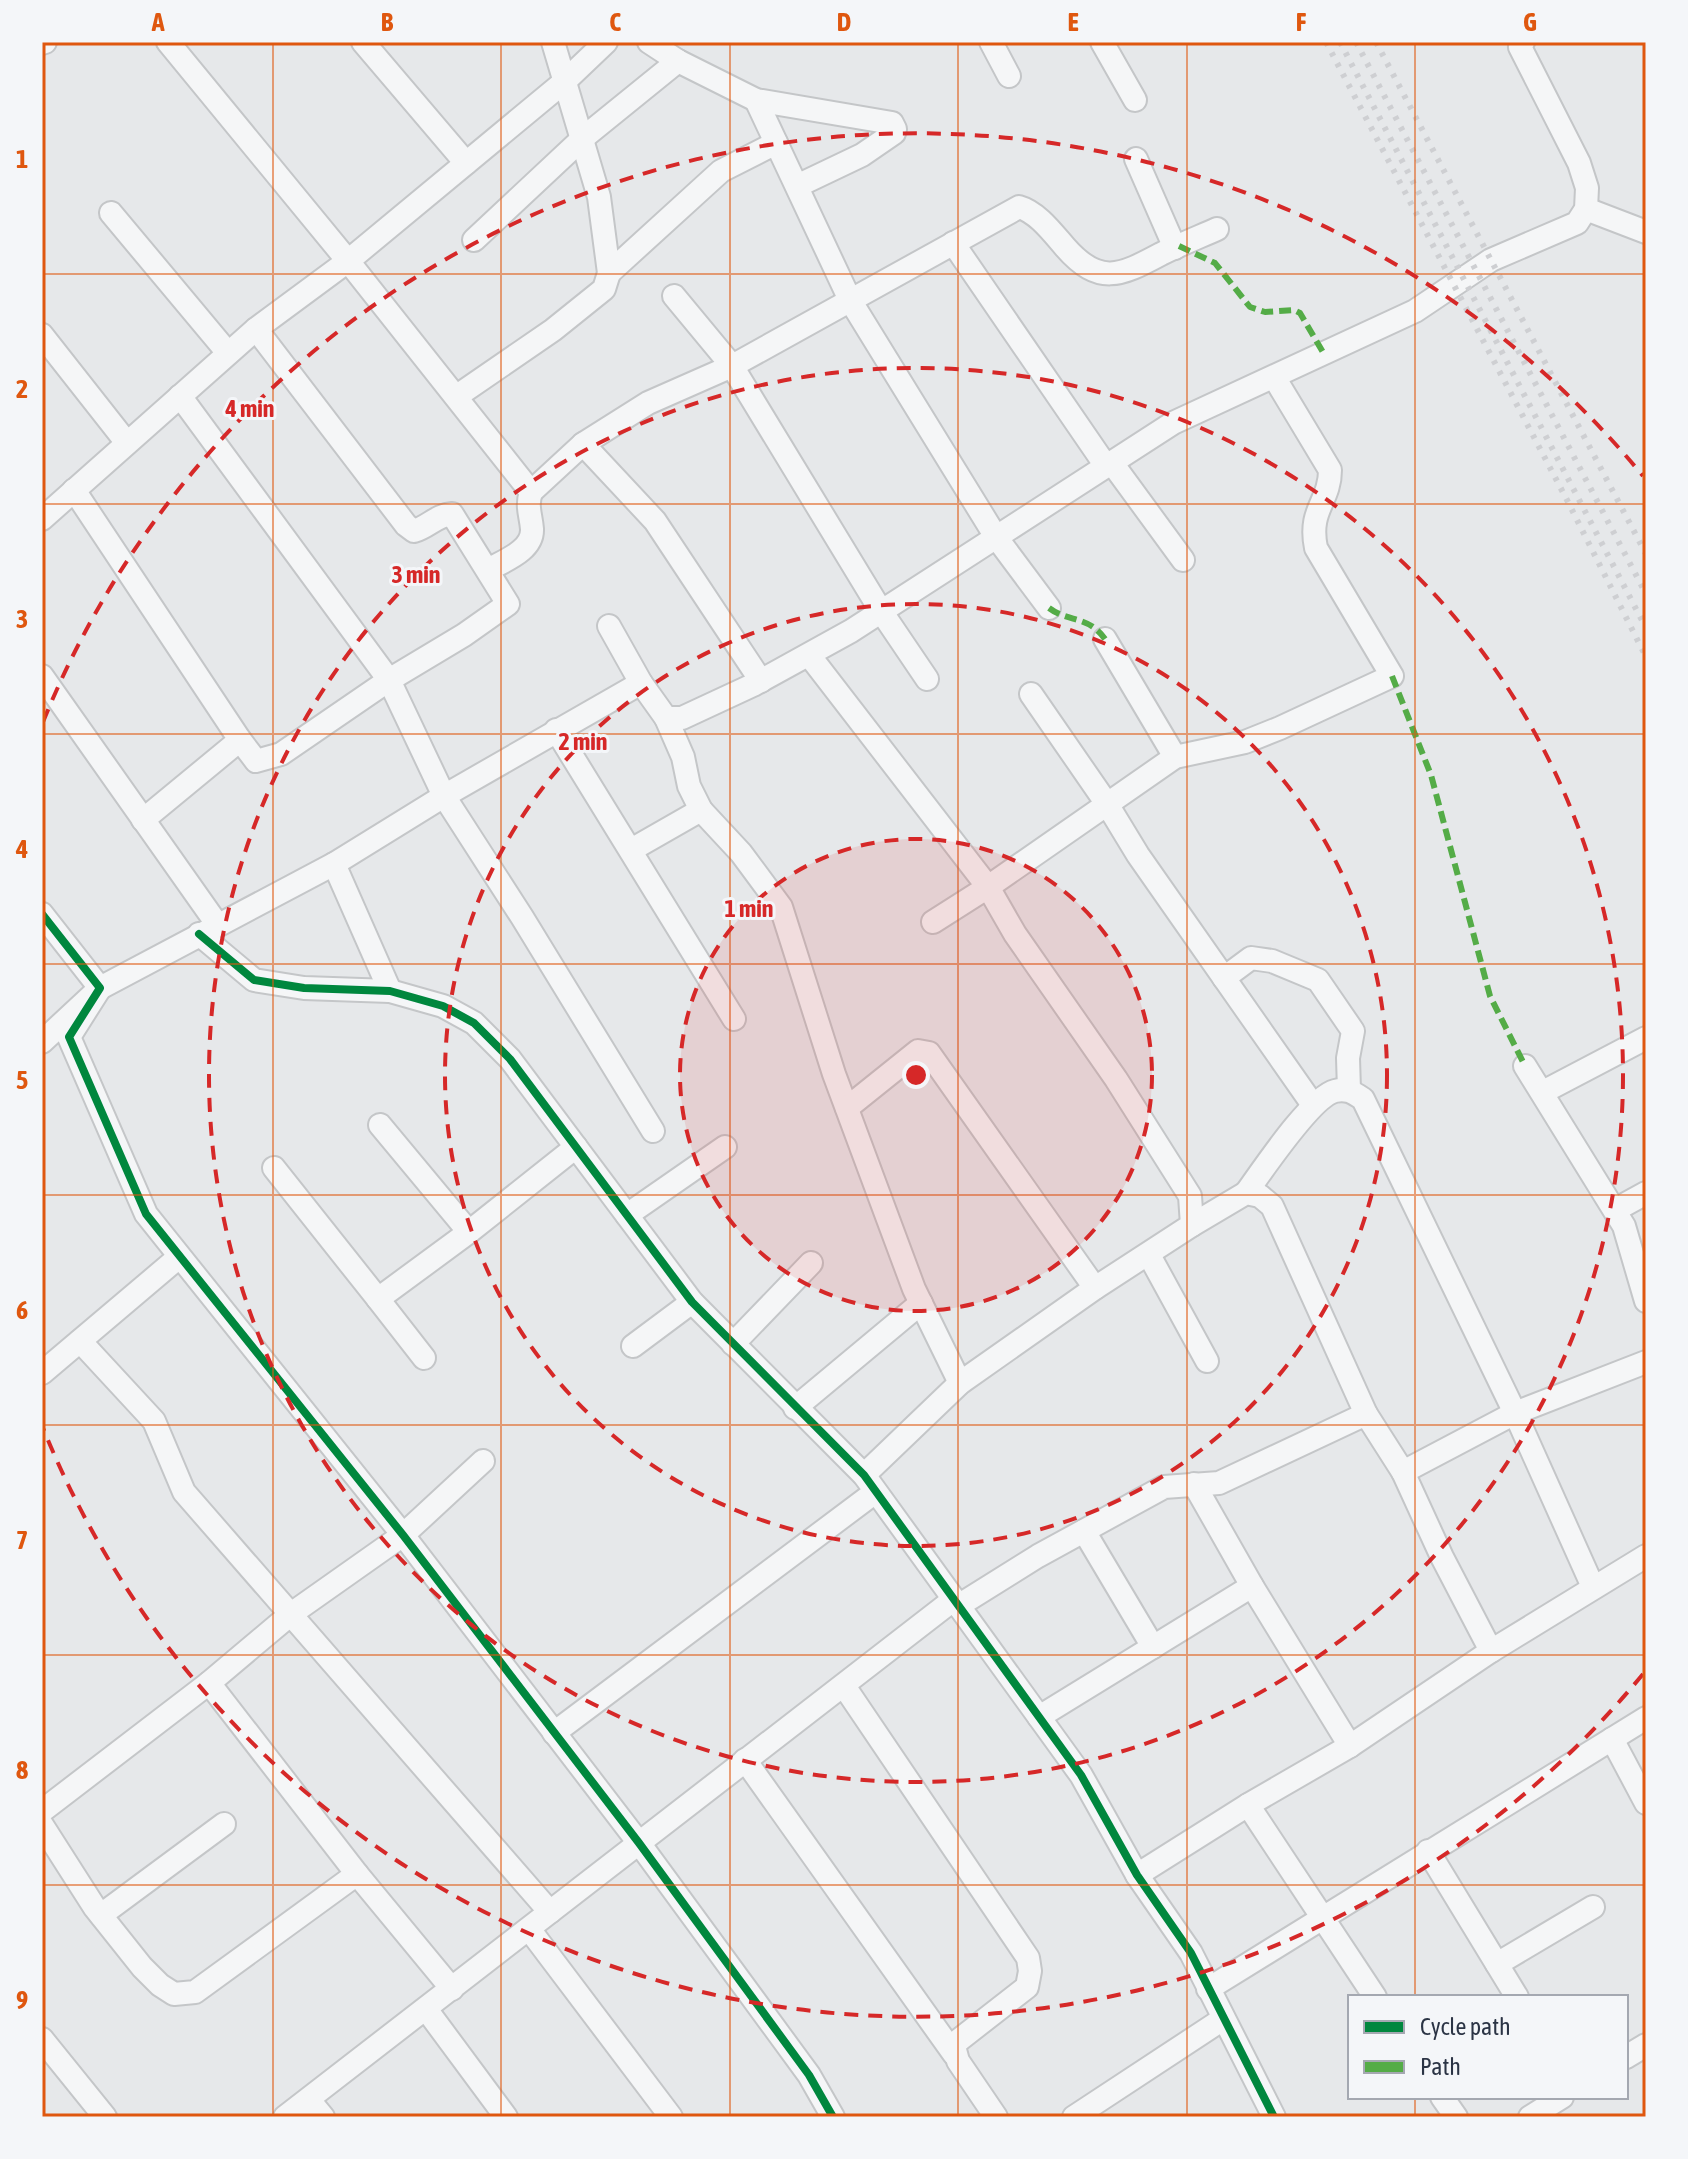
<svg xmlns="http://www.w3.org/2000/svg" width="1688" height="2159" viewBox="0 0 1688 2159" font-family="'Asap Condensed',sans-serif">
<rect width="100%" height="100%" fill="#e6e8ea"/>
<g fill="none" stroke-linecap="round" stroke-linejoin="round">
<g stroke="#c4c6c8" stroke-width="26">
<g id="minor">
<path d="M168,42L348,261L531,492C526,507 531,515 532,529C533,551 503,561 488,570"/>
<path d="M363,42L466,163"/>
<path d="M649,42L678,61L756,100L892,123L895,129L894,133L862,155L797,186"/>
<path d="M991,42L1009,76"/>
<path d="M1102,42L1135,100"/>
<path d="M42,43L45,42"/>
<path d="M756,100L850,300L996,537L1049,608"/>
<path d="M1136,159L1175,248"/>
<path d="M1586,209L1646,232"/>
<path d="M111,213L228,353"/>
<path d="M474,240L583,138L678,61"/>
<path d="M953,243L1106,466"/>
<path d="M609,273L721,171L776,143"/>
<path d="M674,296L732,366L881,611L927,679"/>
<path d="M256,329L406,525L414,531C428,527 437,515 452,514L508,604L464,635L389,680L444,796L522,917L653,1131"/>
<path d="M42,335L127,443"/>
<path d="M180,396L389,680L281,754L256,761L240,740"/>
<path d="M457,396L553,330L604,289L609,273L599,197L553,42"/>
<path d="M583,444L648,403L732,366L1019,207C1037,212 1052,232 1065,247C1099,286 1120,276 1161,254C1179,245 1199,237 1217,229"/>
<path d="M1112,463L1183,560"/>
<path d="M74,490L240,740L143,820"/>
<path d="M531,492L583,444L655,521L761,681"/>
<path d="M42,519L256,329L348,261L564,82L606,42"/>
<path d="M609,626L641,683L666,718H682L753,685L851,631L1173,423L1415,311L1491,260L1577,223L1586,209L1587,188L1579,163L1520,47L1523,42"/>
<path d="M1105,639L1175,757"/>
<path d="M809,655L988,887L1015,934L1116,1079L1190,1196L1192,1225L1095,1288L960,1383L864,1475"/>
<path d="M42,676L217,924"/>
<path d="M1031,694L1107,804L1138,855L1313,1105"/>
<path d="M666,718L683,757L689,786L701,810L741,853L781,907L834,1074L914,1289L960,1383"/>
<path d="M556,730L734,1019"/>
<path d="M631,850L701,810"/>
<path d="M334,864L390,991"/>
<path d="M42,914L100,988L69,1037L146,1214L403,1535L639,1843L809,2075L833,2117"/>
<path d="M933,922L988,887L1175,757L1245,742L1280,728L1392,676L1316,548C1308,509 1330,502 1330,470L1274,377"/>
<path d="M199,934L254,980L304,988L390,991L443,1006L474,1023L510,1059L692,1302L864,1475L1081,1775L1137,1875L1191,1953L1274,2117"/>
<path d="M1224,978L1251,958L1272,961L1318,980L1353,1031L1348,1058L1349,1090"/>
<path d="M42,1042L100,988L334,864L444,796L641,683"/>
<path d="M1525,1066L1624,1226L1646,1301"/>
<path d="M1543,1092L1646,1038"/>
<path d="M847,1108L918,1051L929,1053L1095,1288"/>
<path d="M380,1125L469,1232"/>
<path d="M274,1168L378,1299L469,1232L576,1147"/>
<path d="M1246,1193C1262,1171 1311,1097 1335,1091C1347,1088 1354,1093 1363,1099L1515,1413L1593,1587"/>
<path d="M1615,1210L1646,1193"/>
<path d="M627,1215L725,1147"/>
<path d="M1192,1225L1246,1193L1260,1196L1272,1206L1366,1414"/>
<path d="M1149,1255L1207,1361"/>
<path d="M378,1299L424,1358"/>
<path d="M80,1341L154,1421L184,1492L550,1912"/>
<path d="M733,1344L811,1263"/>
<path d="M633,1346L692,1302"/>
<path d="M42,1373L179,1257"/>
<path d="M795,1408L921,1303"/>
<path d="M1403,1472L1442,1557L1491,1651"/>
<path d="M1194,1484L1252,1586L1350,1746"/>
<path d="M1084,1531L1153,1647"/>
<path d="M958,1606L1038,1556L1164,1487L1219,1483L1366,1414L1403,1472L1515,1413L1646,1362"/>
<path d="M209,1683L357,1874L452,1989"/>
<path d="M844,1686L1028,1958L1030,1971L1027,1987L959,2040L954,2046L958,2061L996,2117"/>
<path d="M1039,1717L1252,1586"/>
<path d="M554,1733L874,1493"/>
<path d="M1612,1739L1646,1803"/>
<path d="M745,1760L954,2054"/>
<path d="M1248,1805L1375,1997"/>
<path d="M42,1811L209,1683L291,1614L403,1535L483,1461"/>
<path d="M42,1825L95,1908L142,1967L160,1985L174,1994L195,1992L357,1874"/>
<path d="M1428,1851L1517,1997"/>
<path d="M1137,1875L1248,1805L1350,1746L1491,1651L1646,1556"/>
<path d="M101,1915L224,1824"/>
<path d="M529,1929L671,2117"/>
<path d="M1497,1964L1593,1907"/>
<path d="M1208,1989L1646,1718"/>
<path d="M426,2009L506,2117"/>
<path d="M42,2039L105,2117"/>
<path d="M1626,2057L1646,2045"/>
<path d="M1442,2097L1456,2117"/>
<path d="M309,2100L323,2117"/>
<path d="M285,2117L953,1600"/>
<path d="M1074,2117L1223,2019"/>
<path d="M1530,2117L1562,2097"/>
</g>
</g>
<use href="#minor" stroke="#f5f6f7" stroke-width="22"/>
<g stroke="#cecfd2" stroke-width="6" stroke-dasharray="4 8" stroke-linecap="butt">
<path d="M1326,42L1567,500L1646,657"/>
<path d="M1340,42L1646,628"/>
<path d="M1356,42L1646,594"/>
<path d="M1376,42L1646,554"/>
</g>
<g stroke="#54ac47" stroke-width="6" stroke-dasharray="12 6" stroke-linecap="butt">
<path d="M1179,246L1215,263L1250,307L1265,312L1294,310L1300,313L1324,354"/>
<path d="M1049,608C1069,623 1088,615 1105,639"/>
<path d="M1392,676L1431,775L1490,996L1525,1066"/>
</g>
<g stroke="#f4f6f9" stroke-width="13">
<g id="cycleway">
<path d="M42,914L100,988L69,1037L146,1214L403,1535L639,1843L809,2075L833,2117"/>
<path d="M199,934L254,980L304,988L390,991L443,1006L474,1023L510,1059L692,1302L864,1475L1081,1775L1137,1875L1191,1953L1274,2117"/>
</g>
</g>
<use href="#cycleway" stroke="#00873e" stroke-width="8"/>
</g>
<path fill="none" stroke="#df570f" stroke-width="2" stroke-opacity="0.55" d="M273,42V2117M501,42V2117M730,42V2117M958,42V2117M1187,42V2117M1415,42V1997M42,274H1646M42,504H1646M42,734H1646M42,964H1646M42,1195H1646M42,1425H1646M42,1655H1646M42,1885H1646M1415,2097V2117"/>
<circle cx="916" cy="1075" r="236" fill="#d62828" fill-opacity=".12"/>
<g fill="none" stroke="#d62828" stroke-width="4" stroke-dasharray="14 10">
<circle cx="916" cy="1075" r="236"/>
<circle cx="916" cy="1075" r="471"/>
<circle cx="916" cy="1075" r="707"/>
<path d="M1643 1674A942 942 0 0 1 43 1428M43 722A942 942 0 0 1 1643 476"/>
</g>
<circle cx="916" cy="1075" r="12" fill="#d62828" stroke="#f4f6f9" stroke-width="4"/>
<g font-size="24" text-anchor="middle" font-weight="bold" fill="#d62828" stroke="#f4f6f9" stroke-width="6" stroke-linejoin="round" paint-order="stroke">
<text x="250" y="417">4 min</text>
<text x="416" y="583">3 min</text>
<text x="583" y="750">2 min</text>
<text x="749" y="917">1 min</text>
</g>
<rect width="1688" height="2159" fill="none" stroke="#f4f6f9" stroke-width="88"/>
<rect x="1348" y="1995" width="280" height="104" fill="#f4f6f9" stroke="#a4a8b1" stroke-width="2"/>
<rect x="1364" y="2021" width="40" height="12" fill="#00873e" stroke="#a4a8b1" stroke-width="2"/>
<text x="1420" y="2035" font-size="24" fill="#2b3445">Cycle path</text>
<rect x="1364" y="2061" width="40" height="12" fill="#54ac47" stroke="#a4a8b1" stroke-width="2"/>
<text x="1420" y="2075" font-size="24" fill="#2b3445">Path</text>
<rect x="44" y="44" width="1600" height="2071" fill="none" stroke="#df570f" stroke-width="3"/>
<g font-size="26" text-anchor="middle" font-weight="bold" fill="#df570f">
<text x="158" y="31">A</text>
<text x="387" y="31">B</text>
<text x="615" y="31">C</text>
<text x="844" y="31">D</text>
<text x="1073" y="31">E</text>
<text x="1301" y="31">F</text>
<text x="1530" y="31">G</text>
<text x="22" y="168">1</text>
<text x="22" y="398">2</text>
<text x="22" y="628">3</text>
<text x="22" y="858">4</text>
<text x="22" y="1089">5</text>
<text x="22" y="1319">6</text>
<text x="22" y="1549">7</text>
<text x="22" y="1779">8</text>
<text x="22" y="2009">9</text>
</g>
</svg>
